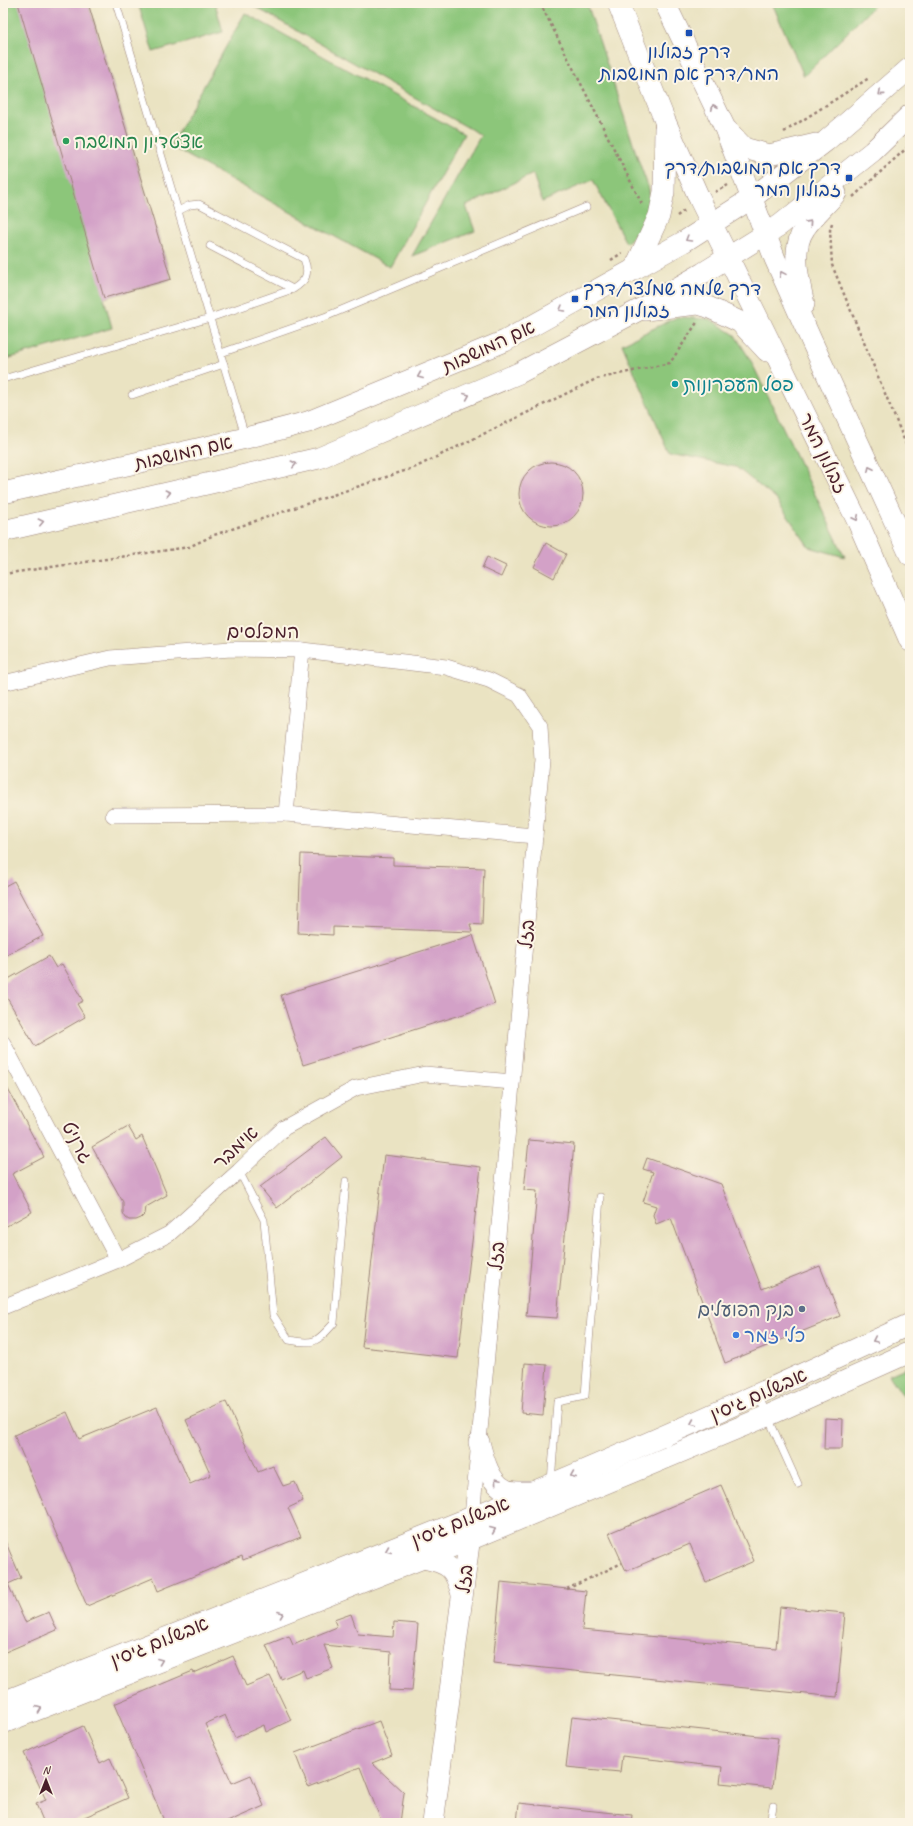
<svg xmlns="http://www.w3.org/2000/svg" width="913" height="1826" viewBox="0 0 913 1826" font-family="Caveat,'Playpen Sans Hebrew',sans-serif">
<rect width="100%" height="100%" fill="#fcf5e5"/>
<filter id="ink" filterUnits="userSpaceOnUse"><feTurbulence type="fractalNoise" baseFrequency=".025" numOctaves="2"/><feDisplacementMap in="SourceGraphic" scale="8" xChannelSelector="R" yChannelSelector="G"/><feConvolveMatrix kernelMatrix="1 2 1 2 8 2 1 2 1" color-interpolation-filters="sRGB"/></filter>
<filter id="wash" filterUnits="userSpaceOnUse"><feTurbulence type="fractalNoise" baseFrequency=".012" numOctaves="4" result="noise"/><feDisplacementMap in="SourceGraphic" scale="16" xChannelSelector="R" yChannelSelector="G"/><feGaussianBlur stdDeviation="0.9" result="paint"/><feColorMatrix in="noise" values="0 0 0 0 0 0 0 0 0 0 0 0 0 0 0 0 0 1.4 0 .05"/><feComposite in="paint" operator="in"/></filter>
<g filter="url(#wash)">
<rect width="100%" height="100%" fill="#eae3c2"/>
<g fill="#8cc67a" stroke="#6b7252">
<path d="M3,3H88L171,279L104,298L112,328L3,360Z"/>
<path d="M138,3H215L223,32L153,52Z"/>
<path d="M248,3H587L638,159L649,189L651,221L626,243L593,180L542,202L533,174L466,206L475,231L412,256L481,135Z"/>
<path d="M772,3H877L804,76Z"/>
<path d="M245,13L464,134L390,267L170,146Z"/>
<path d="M677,317L710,319L735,335L751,361L845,557L809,547L776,499L736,467L670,454L622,344Z"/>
<path d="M910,1366V1406L889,1375Z"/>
</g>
<g id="blocks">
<g fill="#d3a1c7">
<path d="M18,3H88L171,279L104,298Z"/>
<circle cx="551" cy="494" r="32"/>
<path d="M546,543L566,554L554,578L534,567Z"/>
<path d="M487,557L506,566L501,577L482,568Z"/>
<path d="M301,854L393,858V865L484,868L482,925L470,924L472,932L333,927V935L298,933Z"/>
<path d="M14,881L43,936L3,957V887Z"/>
<path d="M473,935L495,1004L303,1065L281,995Z"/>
<path d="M49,956L56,968L62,964L83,1001L77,1004L85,1017L35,1046L3,991V982Z"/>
<path d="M3,1080L44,1157L12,1174L32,1212L3,1228Z"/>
<path d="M128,1126L136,1140L142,1136L167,1195L146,1207L145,1214L141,1218L136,1220H129L126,1218L123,1213V1202L92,1147Z"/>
<path d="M326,1137L342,1157L277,1208L260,1187Z"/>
<path d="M529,1140L574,1144L557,1318L526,1316L537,1191L524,1190Z"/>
<path d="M384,1155L481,1167L458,1358L362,1347Z"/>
<path d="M647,1158L721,1184L762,1289L820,1266L840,1316L725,1363L671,1218L656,1224L653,1215L656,1206L643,1202L653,1172L643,1169Z"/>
<path d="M525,1363L547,1365L543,1415L521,1413Z"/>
<path d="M226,1402L258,1472L273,1466L283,1486L295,1482L303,1501L288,1508L301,1537L243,1560L242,1556L158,1591L153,1578L87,1606L14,1435L67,1412L79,1439L157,1407L190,1484L211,1475L186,1420Z"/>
<path d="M825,1418L843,1419L842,1449H824Z"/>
<path d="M721,1485L754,1561L706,1582L690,1544L626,1571L609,1533Z"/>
<path d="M3,1536L21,1578L8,1584L25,1622L49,1612L57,1630L3,1653Z"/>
<path d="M501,1582L586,1591L582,1630L776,1648L780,1607L845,1613L837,1697L493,1663Z"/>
<path d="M351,1614L358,1634L393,1637L394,1622L418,1624L412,1691L389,1690L391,1652L324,1645L333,1668L306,1678L303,1670L281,1679L266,1645L289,1636L293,1645L337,1627L334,1620Z"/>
<path d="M233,1656L246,1686L270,1676L291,1720L266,1732L264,1725L235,1738L225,1715L205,1724L232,1783L251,1775L264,1806L225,1823H165L114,1704L193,1671L194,1673Z"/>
<path d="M572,1716L778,1738L772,1788L720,1783L722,1767L622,1756L620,1772L566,1767Z"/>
<path d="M379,1721L392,1755L372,1763L404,1793L400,1823H382L360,1767L308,1787L295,1753Z"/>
<path d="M83,1726L100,1763L110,1758L128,1798L71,1823H44L36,1804L46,1800L24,1753Z"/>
<path d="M519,1803L632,1815L631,1823H517Z"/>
</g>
</g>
</g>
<g filter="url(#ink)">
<use href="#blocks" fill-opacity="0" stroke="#9a8176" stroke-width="1"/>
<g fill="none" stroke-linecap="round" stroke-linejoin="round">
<g stroke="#9a8176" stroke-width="8">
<g id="lane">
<path d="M116,3L245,436"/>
<path d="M210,246L293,289"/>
<path d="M221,353L327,316L586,207"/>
<path d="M3,379L210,318L293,289C306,281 310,274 304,259L199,204L190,205L178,211"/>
<path d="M132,395L224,364"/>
<path d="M239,1171L264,1220L273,1315L289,1340C315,1345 317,1342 334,1323L346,1181"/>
<path d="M758,1395L798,1484"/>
<path d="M551,1482L557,1402L585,1396L600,1197"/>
<path d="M770,1823L773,1806"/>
</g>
</g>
<g stroke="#9a8176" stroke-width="16">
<g id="street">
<path d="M3,683L110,658L231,649L302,650L446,667L489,680L519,695L540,726L542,760L472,1517"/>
<path d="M286,814L535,836"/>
<path d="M113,815L286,814L302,650"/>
<path d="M3,1043L118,1260"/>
<path d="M3,1307L118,1260L169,1234L239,1171L284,1128L356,1088L425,1074L512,1082"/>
</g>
</g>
<g stroke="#9a8176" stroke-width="22">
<g id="secondary">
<path d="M618,3L665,121L700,200L858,522L910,641"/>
<path d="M665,3L724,126L775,259L812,342L910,555"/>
<path d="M727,130L744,148L769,155L816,144"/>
<path d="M635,268L659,216L664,192L665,128"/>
<path d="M804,304C799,281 790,249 805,228C813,216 826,205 836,193"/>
<path d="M645,310L698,304L708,307L740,322L767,351"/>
<path d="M3,493L246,438L308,422L505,341L685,241L752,198L826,141L910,68"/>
<path d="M3,531L319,458L519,373L637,311L703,273L780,225L873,151L910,115"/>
<path d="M479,1442C483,1457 489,1483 506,1490C514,1493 523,1492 531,1492"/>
<path d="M424,1558C451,1564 454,1568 462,1594"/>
<path d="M3,1702C159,1641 316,1580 472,1517C620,1457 765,1392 910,1324"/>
<path d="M3,1723L469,1540L767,1416L910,1352"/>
<path d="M433,1823L471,1528"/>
</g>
</g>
<g stroke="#9a8176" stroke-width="2.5" stroke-dasharray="3 3" stroke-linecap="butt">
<path d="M540,3L643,206"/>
<path d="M784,132L869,78"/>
<path d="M715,192L728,185"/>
<path d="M853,197L910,145"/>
<path d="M677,216L686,209"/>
<path d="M832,223L830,230L832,265L910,454"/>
<path d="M611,260L622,253"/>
<path d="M3,574L189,547L214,535L416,467L596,379L670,363L698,321"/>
<path d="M567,1589L622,1563"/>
</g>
<use href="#lane" stroke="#fff" stroke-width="7"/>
<use href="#street" stroke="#fff" stroke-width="15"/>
<use href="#secondary" stroke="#fff" stroke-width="21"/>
</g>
<defs><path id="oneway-chevron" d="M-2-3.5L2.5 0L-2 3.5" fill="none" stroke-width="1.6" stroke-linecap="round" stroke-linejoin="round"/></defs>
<g stroke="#ae9aa0">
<use href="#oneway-chevron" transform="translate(881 93) rotate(139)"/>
<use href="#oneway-chevron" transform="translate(714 107) rotate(-115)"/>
<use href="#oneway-chevron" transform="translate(809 223) rotate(-48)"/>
<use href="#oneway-chevron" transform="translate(688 239) rotate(149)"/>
<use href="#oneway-chevron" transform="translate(782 274) rotate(-114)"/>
<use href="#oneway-chevron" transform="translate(562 309) rotate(150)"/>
<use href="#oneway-chevron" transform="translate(420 376) rotate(158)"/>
<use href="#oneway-chevron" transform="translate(467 396) rotate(-23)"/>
<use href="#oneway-chevron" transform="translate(294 464) rotate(-13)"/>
<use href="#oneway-chevron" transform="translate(870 469) rotate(-115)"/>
<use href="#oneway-chevron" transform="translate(168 493) rotate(-13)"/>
<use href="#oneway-chevron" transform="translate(856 518) rotate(64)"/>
<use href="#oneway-chevron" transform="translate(41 522) rotate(-13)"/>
<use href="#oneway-chevron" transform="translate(875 1340) rotate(155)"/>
<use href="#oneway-chevron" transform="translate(693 1423) rotate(157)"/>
<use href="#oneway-chevron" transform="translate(573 1475) rotate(157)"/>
<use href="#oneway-chevron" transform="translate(497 1481) rotate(-130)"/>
<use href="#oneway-chevron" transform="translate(493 1530) rotate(-23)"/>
<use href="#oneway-chevron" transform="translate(388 1550) rotate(158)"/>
<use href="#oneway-chevron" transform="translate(281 1614) rotate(-21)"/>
<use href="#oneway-chevron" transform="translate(160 1661) rotate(-21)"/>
<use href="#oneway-chevron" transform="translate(39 1709) rotate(-21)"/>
</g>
</g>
<g fill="#1a4fb4" stroke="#fcf5e5" stroke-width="1.5">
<rect x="685" y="29" width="8" height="8" rx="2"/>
<rect x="845" y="174" width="8" height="8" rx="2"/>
<rect x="571" y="295" width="8" height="8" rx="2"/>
</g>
<circle fill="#2e9e5b" stroke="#fcf5e5" stroke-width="1.5" cx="66" cy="141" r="4"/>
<circle fill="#0f9aa8" stroke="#fcf5e5" stroke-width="1.5" cx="675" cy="384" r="4"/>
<circle fill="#5c6f8a" stroke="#fcf5e5" stroke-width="1.5" cx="802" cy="1309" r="4"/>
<circle fill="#3f7fe0" stroke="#fcf5e5" stroke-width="1.5" cx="736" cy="1335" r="4"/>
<g text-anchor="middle" stroke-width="4" stroke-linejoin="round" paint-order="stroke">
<g font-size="19" fill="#164399" stroke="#fcf5e5">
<text x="689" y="58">דרך זבולון<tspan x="689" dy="22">המר/דרך אם המושבות</tspan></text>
<text x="841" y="174" text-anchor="end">דרך אם המושבות/דרך<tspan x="841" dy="22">זבולון המר</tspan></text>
<text x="583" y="295" text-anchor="start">דרך שלמה שמלצר/דרך<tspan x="583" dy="22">זבולון המר</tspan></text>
</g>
<g font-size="19" fill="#27864d" stroke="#fcf5e5" text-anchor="start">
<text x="74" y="148">אצטדיון המושבה</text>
</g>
<g font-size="19" fill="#4a1f2b" stroke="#fcf5e5">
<text transform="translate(488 346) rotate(-25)" y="7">אם המושבות</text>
<text transform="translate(183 452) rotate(-13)" y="7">אם המושבות</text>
<text transform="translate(824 453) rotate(64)" y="7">זבולון המר</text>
<text x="263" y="638">המפלסים</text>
<text transform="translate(526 934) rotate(-85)" y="7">בזל</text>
<text transform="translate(78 1142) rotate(62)" y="7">גרניט</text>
<text transform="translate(235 1147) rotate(-43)" y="7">אימבר</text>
<text transform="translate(496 1256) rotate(-85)" y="7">בזל</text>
<text transform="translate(758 1394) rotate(-24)" y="7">אבשלום גיסין</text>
<text transform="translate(460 1521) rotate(-22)" y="7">אבשלום גיסין</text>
<text transform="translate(464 1579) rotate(-83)" y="7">בזל</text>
<text transform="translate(159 1641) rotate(-22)" y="7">אבשלום גיסין</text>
</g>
<g font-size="19" fill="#0d838f" stroke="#fcf5e5" text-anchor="start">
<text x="683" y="391">פסל העפרונות</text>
</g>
<g font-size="19" fill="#4e5e75" stroke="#fcf5e5" text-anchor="end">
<text x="794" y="1316">בנק הפועלים</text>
</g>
<g font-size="19" fill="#366cbe" stroke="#fcf5e5" text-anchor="start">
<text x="744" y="1342">כלי זמר</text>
</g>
</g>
<rect width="913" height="1826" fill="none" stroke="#fcf5e5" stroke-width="16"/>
<g transform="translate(46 1780)" stroke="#fcf5e5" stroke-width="3" paint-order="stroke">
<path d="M0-3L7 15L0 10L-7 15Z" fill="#4a1f2b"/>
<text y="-6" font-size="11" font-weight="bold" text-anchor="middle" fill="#4a1f2b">N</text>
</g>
</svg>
